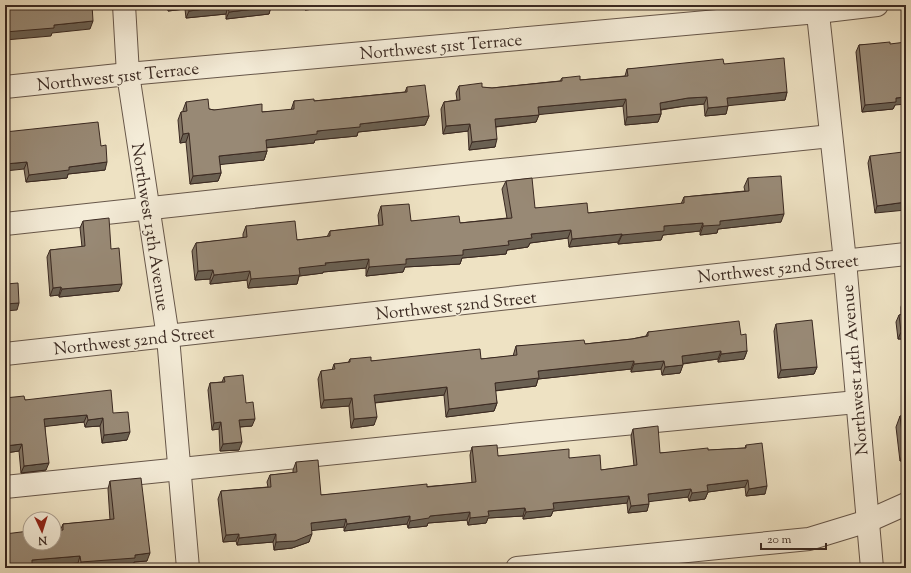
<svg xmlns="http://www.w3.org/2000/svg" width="911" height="573" viewBox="0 0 911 573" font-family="'Sorts Mill Goudy',serif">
<rect width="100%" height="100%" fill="#eee2c3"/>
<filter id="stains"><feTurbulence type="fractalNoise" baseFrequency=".005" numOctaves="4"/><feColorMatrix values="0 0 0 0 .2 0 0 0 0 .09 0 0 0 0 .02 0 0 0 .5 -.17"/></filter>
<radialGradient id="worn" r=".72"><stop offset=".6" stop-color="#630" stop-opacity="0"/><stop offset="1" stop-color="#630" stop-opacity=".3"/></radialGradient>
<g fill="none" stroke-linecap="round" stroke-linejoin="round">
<g stroke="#67574a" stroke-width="24">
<g id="minor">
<path d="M124,5L128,74L168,337L188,568"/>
<path d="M817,5L845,261L872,568"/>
<path d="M5,87L128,74L818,12L877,5"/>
<path d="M5,224L472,173L831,136"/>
<path d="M5,354L906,254"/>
<path d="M5,487L551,431L857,402"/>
<path d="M517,568L809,539L868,521L906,504"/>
</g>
</g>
<use href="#minor" stroke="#f4ecd8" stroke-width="22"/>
</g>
<g fill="#837665" stroke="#3a2921">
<path d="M168,5H276H271L269,14L226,19V14L186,18L185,9L168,11Z"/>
<path d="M304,5H324L323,8L305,10Z"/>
<path d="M890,44L895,105L893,109L862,112L856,52L859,45Z"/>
<path d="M724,64L787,92L785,100L728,105L726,114L705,116L704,104L685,106L661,110V114L658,122L625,125L623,106L539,114L536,122L496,127L495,147L469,150L468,131L443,134L441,109L444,102L457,100L456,93L459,86L492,88L560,81L562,78L580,80L625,76L627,69Z"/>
<path d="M407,87L429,116L425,125L358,132L357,136L315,140L314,143L266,148L267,151L264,160L220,164L221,173L218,181L190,184L186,142L180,143L178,120L181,112H183V110L186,102L209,109L214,110L262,112L291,110L294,101H314L405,92Z"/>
<path d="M5,132L101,146L105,170L68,174L67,178L26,182L24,169Z"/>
<path d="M870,156L905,175L875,213L868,163Z"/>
<path d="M748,178L781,222L718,229L717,233L700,235V231L663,235L661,240L618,244V242L569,247L568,238L530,243L528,247L507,250L506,254L462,258L460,264L405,267L403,272L366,276V268L323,272V273L299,276L297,284L248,288L247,280L210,284V279L195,280L192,251L196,243L243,238V234L246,226L297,240L327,237L330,231L379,226L378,215L381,206L411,221L460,223L507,218L502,189L506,181L535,208L588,213L681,204L684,197L745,191L744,187Z"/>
<path d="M83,221L111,249L119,291L59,297V295L50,296L47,257L50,250L82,247L80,228Z"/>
<path d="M906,299V339H898L896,322L899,315H901V307L903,300Z"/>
<path d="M776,324L817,367L814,374L778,378L774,331Z"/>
<path d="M648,332L741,335L747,351L744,359L718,362V359L683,364L680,373L662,375L661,369L631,372V369L538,379L536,386L495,391L497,403L494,411L446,417L444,395L375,403L374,425L351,428L349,406L321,408L318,379L321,371L332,370L334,364L348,363L350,359L371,361L481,359L513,356L516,346L585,344L632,339L646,336Z"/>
<path d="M224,377L246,403L252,426L240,427L239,450L220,451L219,429L212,430L208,390L210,383L222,382Z"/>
<path d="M5,398L25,400L113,413L127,440L102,443L100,426L85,427L84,422L45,426L46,470L21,473L19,451L5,453Z"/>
<path d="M900,416H906V460L900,461L896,427Z"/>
<path d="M633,429L660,453L745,448L746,445L765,494L746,496L745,487L708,492L705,499L689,501L688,497L649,501L647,511L628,513L627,503L553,511L551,516L523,519V516L488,518L486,523L468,525L467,520L428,523L427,526L408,528L407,524L344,531V527L311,530L309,542L292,548L274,550L273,542L237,545L236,541L223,542L218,499L221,491L268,487L267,482L270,475L293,473V470L296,462L321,495L472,483L470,455L472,447L498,456L569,458L601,470L634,466L631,436Z"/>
<path d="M110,481L147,561L134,562L133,565L95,568H78V563L32,567V568H5L29,533L60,531L63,524L110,520L108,489Z"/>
</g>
<g fill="#6a6052" stroke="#3a2921">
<path d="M170,5H187L185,9L168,11Z"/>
<path d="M307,5H324L323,8L305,10Z"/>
<path d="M228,6L226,14L186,18L189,11Z"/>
<path d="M271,7L269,14L226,19L229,12Z"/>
<path d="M93,21L90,29L52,33L51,36L5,40V32L54,25Z"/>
<path d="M787,92L785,100L725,106L727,98Z"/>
<path d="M707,97L704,104L685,106L657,110L660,103L688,98Z"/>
<path d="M906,97V104L895,105L893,109L862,112L865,105L896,98Z"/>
<path d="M626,99L623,106L535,115L538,107Z"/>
<path d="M728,106L726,114L705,116L708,108Z"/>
<path d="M661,114L658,122L625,125L627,117Z"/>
<path d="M539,115L536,122L493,127L495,119Z"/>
<path d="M429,116L425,125L358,132L357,136L315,140L314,143L262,148L266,140L360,124Z"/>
<path d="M470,124L468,131L443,134L446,126Z"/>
<path d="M189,133L186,142L180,143L183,134Z"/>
<path d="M497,139L495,147L469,150L472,142Z"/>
<path d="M267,151L264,160L216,165L219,156Z"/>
<path d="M27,162L24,169L5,171V164Z"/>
<path d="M107,162L105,170L68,174L67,178L26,182L29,175L69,167Z"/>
<path d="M221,173L218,181L190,184L193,176Z"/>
<path d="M906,202V210L875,213L877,206Z"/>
<path d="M784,214L781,222L718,229L717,233L700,235L703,226L720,221Z"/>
<path d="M703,223L700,231L663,235L661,240L618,244L622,235L664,226Z"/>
<path d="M571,230L568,238L530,243L528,247L507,250L506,254L462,258L460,264L405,267L403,272L366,276L369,267L406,259L463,250L508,241L531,234Z"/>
<path d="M622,234L618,242L569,247L572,239Z"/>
<path d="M369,259L366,268L323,272V273L299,276L297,284L248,288L251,279L299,268L325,263Z"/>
<path d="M213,270L210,279L195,280L198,271Z"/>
<path d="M250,271L247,280L210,284L214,275Z"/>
<path d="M122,284L119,291L59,297L62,289Z"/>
<path d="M61,287L59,295L50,296L53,288Z"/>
<path d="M19,303L17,310L5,311V304Z"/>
<path d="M906,331V339H898L901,332Z"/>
<path d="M721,351L718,359L679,364L682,356Z"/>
<path d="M747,351L744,359L718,362L721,354Z"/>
<path d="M634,361L631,369L538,379L536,386L492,391L495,383L538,371Z"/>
<path d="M664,361L661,369L631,372L634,364Z"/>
<path d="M683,365L680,373L662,375L665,367Z"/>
<path d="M817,367L814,374L778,378L781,370Z"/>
<path d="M447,387L444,395L371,403L374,395Z"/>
<path d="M352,398L349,406L321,408L324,400Z"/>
<path d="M497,403L494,411L446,417L449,409Z"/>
<path d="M87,415L84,422L41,427L44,419Z"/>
<path d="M377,417L374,425L351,428L354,419Z"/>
<path d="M103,418L100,426L85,427L88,420Z"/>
<path d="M255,419L252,426L237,427L239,420Z"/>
<path d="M221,422L219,429L212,430L214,423Z"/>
<path d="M130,432L127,440L102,443L104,435Z"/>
<path d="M242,442L239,450L220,451L223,444Z"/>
<path d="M22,444L19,451L5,453V446Z"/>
<path d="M904,450H906V460L900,461Z"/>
<path d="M49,463L46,470L21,473L24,466Z"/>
<path d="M748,480L745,487L708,492L705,499L689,501L692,493L707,485Z"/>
<path d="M767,486L765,494L746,496L749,489Z"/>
<path d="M691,489L688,497L646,502L648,494Z"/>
<path d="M629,496L627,503L553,511L551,516L523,519L526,512L553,503Z"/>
<path d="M649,504L647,511L628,513L631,506Z"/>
<path d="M525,508L523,516L488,518L486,523L468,525L470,518L488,511Z"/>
<path d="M470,512L467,520L428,523L427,526L408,528L410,521L430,516Z"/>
<path d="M410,516L407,524L344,531L347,524Z"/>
<path d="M346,519L344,527L308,531L311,523Z"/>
<path d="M239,534L236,541L223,542L226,535Z"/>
<path d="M276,534L273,542L237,545L239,538Z"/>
<path d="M312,534L309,542L292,548L274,550L276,542Z"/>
<path d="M150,553L147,561L134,562L133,565L95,568H79L81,562Z"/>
<path d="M80,556L78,563L32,567V568H12L32,560Z"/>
</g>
<g fill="#988975" stroke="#3a2921">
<path d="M5,5H92L93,21L54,25V28L5,32Z"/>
<path d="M188,5H271V7L229,12L228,6L189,11Z"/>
<path d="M890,42V44L906,42V97L896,98V102L865,105L859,45Z"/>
<path d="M784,58L787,92L727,98L728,106L708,108L707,97L688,98L660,103L661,114L627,117L626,99L538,107L539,115L495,119L497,139L472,142L470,124L446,126L444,102L460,100L459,86L482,83V87L492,88L562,81V78L580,76V80L628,76L627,69L723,59L724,64Z"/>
<path d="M425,85L429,116L360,124V127L317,131V134L266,140L267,151L219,156L221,173L193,176L189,133L183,134L181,112L187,111L186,102L208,99L209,109L214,110L262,104V112L294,109V101L314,99V101L407,92V87Z"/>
<path d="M98,122L101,146L106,145L107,162L69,167V170L29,175L27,162L5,164V132Z"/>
<path d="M903,152L905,175L906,174V202L877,206L870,156Z"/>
<path d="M781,176L784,214L720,221V225L703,226V223L664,226V231L622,235V234L572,239L571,230L531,234L532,238L508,241L509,245L463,250V255L406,259V264L369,267V259L325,263L326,265L299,268L300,275L251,279L250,271L214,275L213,270L198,271L196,243L247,237L246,226L295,221L297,240L330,236V231L383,225L381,206L409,204L411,221L459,216L460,223L512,218L506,181L532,178L535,208L587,203L588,213L684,203V197L749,191L748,178Z"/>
<path d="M109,218L111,249L119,248L122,284L62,289L61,287L53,288L50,250L85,246L83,221Z"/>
<path d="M5,274L6,284L18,283L19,303L5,304Z"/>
<path d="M906,299V331L901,332L899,315L905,314L903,300Z"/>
<path d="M812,320L817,367L781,370L776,324Z"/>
<path d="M739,321L741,335L746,334L747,351L721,354V351L682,356L683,365L665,367L664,361L634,364V361L538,371L539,378L495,383L497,403L449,409L447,387L374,395L377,417L354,419L352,398L324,400L321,371L335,369L334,364L350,362V359L371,357V361L480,349L481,359L517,355L516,346L584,340L585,344L632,339L648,336V332Z"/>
<path d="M243,375L246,403L253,402L255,419L239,420L242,442L223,444L221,422L214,423L210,383L225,382L224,377Z"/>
<path d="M111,390L113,413L128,412L130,432L104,435L103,418L88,420L87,415L44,419L49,463L24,466L22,444L5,446V398L24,396L25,400Z"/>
<path d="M900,416H906V450H904Z"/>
<path d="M658,426L660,453L708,448V450L746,448V445L762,443L767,486L749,489L748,480L707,485L708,491L692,493L691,489L648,494L649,504L631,506L629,496L553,503L554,509L526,512L525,508L488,511L489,516L470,518V512L430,516L429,518L410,521V516L347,524L346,519L311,523L312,534L295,541L276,542V534L239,538V534L226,535L221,491L271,487L270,475L297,472L296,462L318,460L321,495L427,484V487L476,482L472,447L497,445L498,456L569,449V458L600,455L601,470L637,465L633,429Z"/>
<path d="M141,478L150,553L135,555V558L81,562L80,556L32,560V566L12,568H5V534L29,531V533H30V543H54V531L63,530V524L114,519L110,481Z"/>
</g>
<g text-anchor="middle" stroke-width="3" stroke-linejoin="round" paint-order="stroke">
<g font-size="17" fill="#3a2921" stroke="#f4ecd8">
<text transform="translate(441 46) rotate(-5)" y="6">Northwest 51st Terrace</text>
<text transform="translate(118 76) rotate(-6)" y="6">Northwest 51st Terrace</text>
<text transform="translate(151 227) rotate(81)" y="6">Northwest 13th Avenue</text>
<text transform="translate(778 268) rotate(-6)" y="6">Northwest 52nd Street</text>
<text transform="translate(456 305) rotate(-6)" y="6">Northwest 52nd Street</text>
<text transform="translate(134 340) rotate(-6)" y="6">Northwest 52nd Street</text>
<text transform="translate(854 370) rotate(-95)" y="6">Northwest 14th Avenue</text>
</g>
</g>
<rect width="911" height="573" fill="none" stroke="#eee2c3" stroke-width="20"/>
<rect x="6" y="6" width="899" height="561" fill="none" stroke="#3a2921" stroke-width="2"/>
<rect x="10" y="10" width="891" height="553" fill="none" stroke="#3a2921"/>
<g transform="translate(42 531) rotate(176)"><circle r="19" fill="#f4ecd8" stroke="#aa9e8f"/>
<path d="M0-3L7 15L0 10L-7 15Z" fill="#8f2418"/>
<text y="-6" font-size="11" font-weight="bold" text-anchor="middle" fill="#3a2921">N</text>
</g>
<path d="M761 543v6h65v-6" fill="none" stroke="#3a2921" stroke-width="2"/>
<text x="767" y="543" font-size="12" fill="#3a2921" stroke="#f4ecd8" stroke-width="3" paint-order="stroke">20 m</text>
<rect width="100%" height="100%" filter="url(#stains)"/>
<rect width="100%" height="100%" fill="url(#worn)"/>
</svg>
